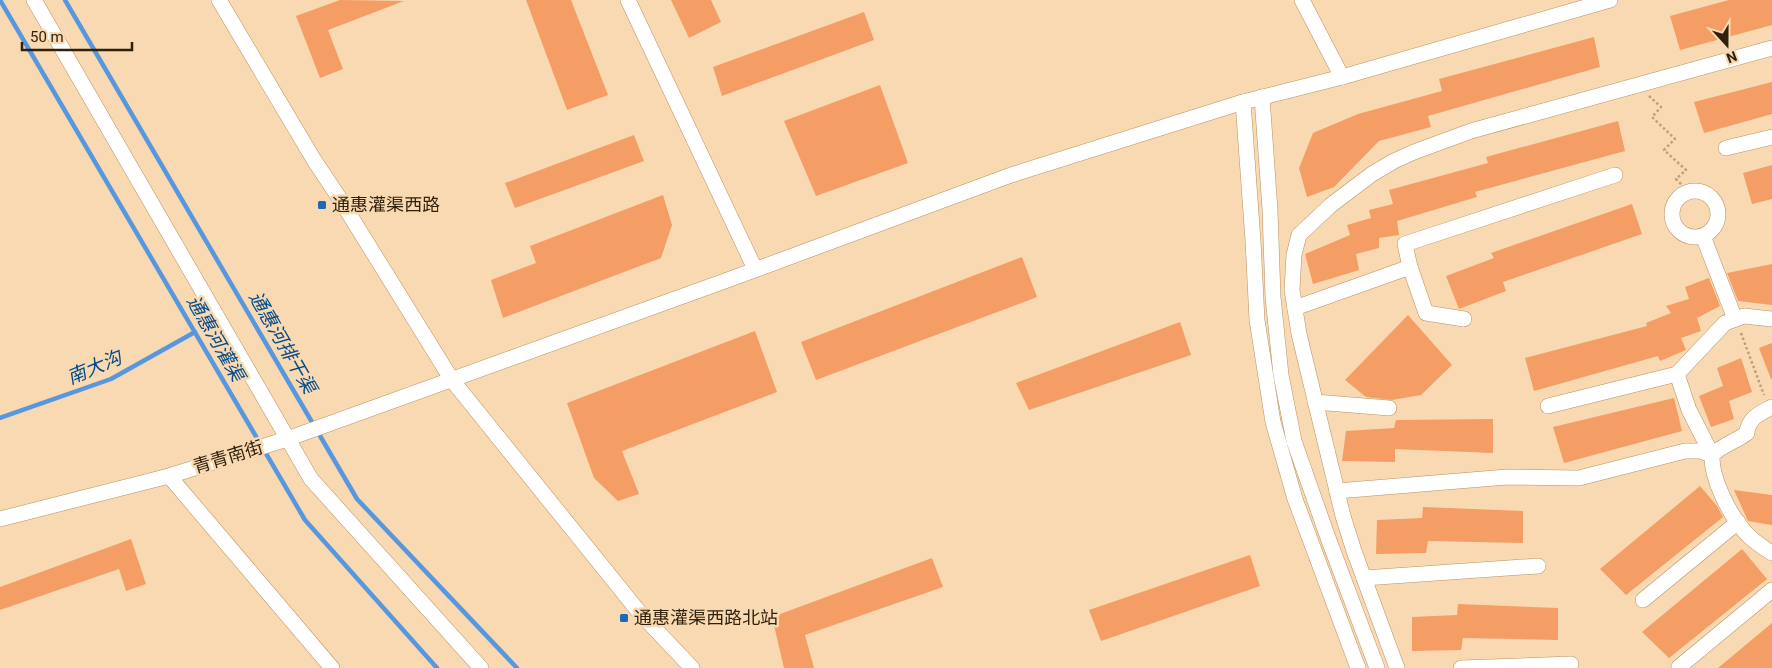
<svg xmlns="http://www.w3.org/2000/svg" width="1772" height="668" viewBox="0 0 1772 668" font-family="Roboto,'Noto Sans SC',sans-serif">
<rect width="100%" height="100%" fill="#f9d9b1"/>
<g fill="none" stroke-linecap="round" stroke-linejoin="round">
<g stroke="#5697df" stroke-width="4.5">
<path d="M0,0L305,520L437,668"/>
<path d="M65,0L357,499L517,668"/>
<path d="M0,418L111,379L195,332"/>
</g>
</g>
<g fill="#f49d64">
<path d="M340,0L404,1L328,30L343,69L320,78L296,16Z"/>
<path d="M526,0H571L608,95L567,110Z"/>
<path d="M671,0H711L721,22L689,38Z"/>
<path d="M1729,0H1772V25L1680,50L1670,16Z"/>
<path d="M864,12L874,40L722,96L713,67Z"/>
<path d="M1594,37L1600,67L1428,116L1431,127L1379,141L1334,187L1307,197L1299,168L1313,133L1358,114L1442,91L1439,79Z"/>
<path d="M1772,82V114L1704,133L1694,102Z"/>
<path d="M880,85L908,163L816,196L784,121Z"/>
<path d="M1618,121L1625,151L1475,192L1477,197L1397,221L1399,235L1379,238V248L1356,254L1359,270L1313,284L1305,254L1350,235L1347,225L1371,218L1369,210L1393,204L1389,190L1488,163L1486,157Z"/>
<path d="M634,135L644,161L515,208L505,183Z"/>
<path d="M1772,165V199L1752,204L1743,173Z"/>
<path d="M663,195L672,225L661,258L503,318L491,280L536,263L530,246Z"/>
<path d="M1632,204L1642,234L1503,282L1506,291L1459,309L1446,276L1494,258L1491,253Z"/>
<path d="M1022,257L1037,297L816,380L801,342Z"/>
<path d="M1772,264V305L1738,301L1727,273Z"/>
<path d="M1709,278L1720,306L1697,318L1701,331L1681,338L1686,350L1660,361L1658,356L1534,391L1525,358L1647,326L1646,323L1671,313L1666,306L1689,299L1685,287Z"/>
<path d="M1408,315L1452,365L1421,395L1392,400L1366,397L1345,380Z"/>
<path d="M1180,322L1191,355L1029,410L1016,383Z"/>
<path d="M755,331L777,392L622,451L639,494L618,501L594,478L567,403Z"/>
<path d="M1772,343V379H1771L1759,348Z"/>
<path d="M1741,358L1752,392L1729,401L1734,419L1711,427L1699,396L1723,386L1717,368Z"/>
<path d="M1674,398L1682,431L1564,463L1553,427Z"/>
<path d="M1493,419V453L1395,449V462L1342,461L1346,431L1394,428L1396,420Z"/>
<path d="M1700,486L1717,506L1723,517L1626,595L1600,569Z"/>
<path d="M1734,490L1772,495V525L1748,521Z"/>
<path d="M1423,507L1523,511V543L1428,541L1426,553L1376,554L1377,520L1422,518Z"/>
<path d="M131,539L146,584L126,591L119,569L0,610V587Z"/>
<path d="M1742,549L1767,579L1669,658L1642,632Z"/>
<path d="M1250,555L1260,586L1101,641L1089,610Z"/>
<path d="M932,558L943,587L805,635L814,668H784L772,617Z"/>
<path d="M1458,604L1558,608V640L1463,638L1461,650L1412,651V617L1457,615Z"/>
<path d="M1772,623V668H1718Z"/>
</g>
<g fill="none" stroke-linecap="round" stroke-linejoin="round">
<g stroke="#b89261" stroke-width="16">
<g id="minor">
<path d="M34,0L311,479L481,668"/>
<path d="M219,0L314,160L338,196L452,380L639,612L692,668"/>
<path d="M628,0L755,269"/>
<path d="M1302,0L1342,77"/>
<path d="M1262,97L1270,210L1273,297L1281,375L1294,441L1327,535L1377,668"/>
<path d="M1243,102L1253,241L1257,320L1273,422L1295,499L1358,668"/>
<path d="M1726,148L1772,137"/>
<circle cx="1695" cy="214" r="23"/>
<path d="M1703,236L1735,319"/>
<path d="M1410,267L1426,313L1464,319"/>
<path d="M1295,308L1410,267L1405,244L1615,175"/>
<path d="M1315,402L1389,408"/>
<path d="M1548,406L1677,374"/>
<path d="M1772,407C1760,413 1748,418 1747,433C1735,442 1722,445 1712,455C1711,478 1729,514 1745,532C1752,540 1762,547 1772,553"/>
<path d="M1712,455L1689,410L1677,374L1725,323L1744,316L1772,319"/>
<path d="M169,476L332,668"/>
<path d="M1337,491L1507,477L1579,478L1685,451H1700L1712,455"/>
<path d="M0,519L169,476L287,439L733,278L1011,175L1243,102L1342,77L1610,0"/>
<path d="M1364,578L1538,566"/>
<path d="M1643,600L1738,522"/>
<path d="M1679,667L1772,590"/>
<path d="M1397,668L1354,551L1343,516L1299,334L1292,290L1294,255L1299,235L1331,205L1372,174L1394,161L1414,152L1471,131L1772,48"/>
<path d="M1461,668L1571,664"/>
</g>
</g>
<g stroke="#baa07e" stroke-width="2.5" stroke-dasharray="2.5 2.5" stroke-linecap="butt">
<path d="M1649,96L1661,107L1652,117L1675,139L1664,150L1686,170L1676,179L1689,192"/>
<path d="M1741,333L1764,395"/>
</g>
<use href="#minor" stroke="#fff" stroke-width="15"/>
</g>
<g fill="#196ab8" stroke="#f9d9b1" stroke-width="2">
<rect x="317" y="200" width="10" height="10" rx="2.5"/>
<rect x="619" y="613" width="10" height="10" rx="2.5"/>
</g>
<g text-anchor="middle" stroke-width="5" stroke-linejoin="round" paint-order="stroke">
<g font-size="18" fill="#30210d" stroke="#f9d9b1" text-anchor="start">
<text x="332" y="211">通惠灌渠西路</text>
<text x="634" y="624">通惠灌渠西路北站</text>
</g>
<g font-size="18" fill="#30210d" stroke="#f9d9b1">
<text transform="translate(228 457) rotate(-17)" y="6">青青南街</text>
</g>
<g font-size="19" font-style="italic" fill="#004a8b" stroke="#f9d9b1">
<text transform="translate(216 338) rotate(60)" y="7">通惠河灌渠</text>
<text transform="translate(283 342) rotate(60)" y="7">通惠河排干渠</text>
<text transform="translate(94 367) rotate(-23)" y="7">南大沟</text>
</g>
</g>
<g transform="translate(1727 45) rotate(159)" stroke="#f9d9b1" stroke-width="4" paint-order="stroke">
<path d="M0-4L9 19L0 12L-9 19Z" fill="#30210d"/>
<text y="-8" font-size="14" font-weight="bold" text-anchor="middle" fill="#30210d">N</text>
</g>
<path d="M22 42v8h110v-8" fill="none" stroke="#30210d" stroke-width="2.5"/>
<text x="30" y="42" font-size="15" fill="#30210d" stroke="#f9d9b1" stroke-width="4" paint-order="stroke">50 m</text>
</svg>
